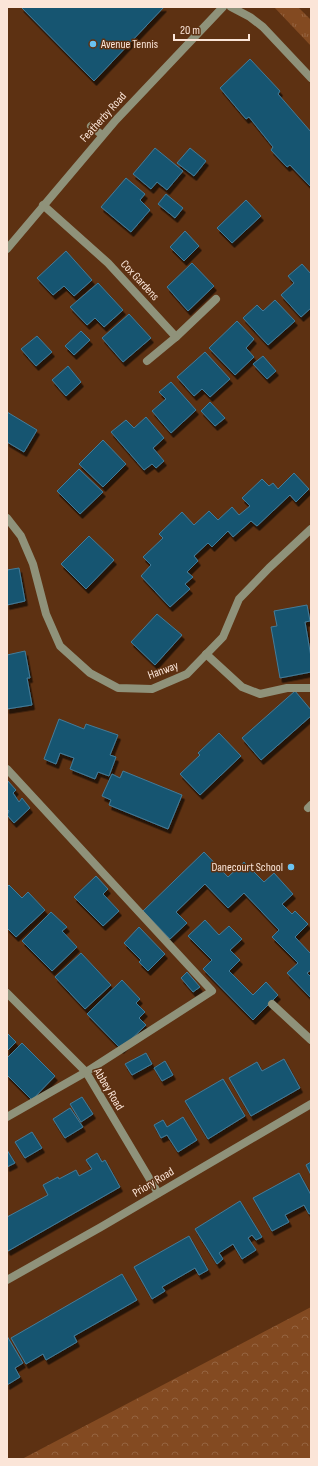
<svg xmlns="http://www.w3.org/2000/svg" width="318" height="1466" viewBox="0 0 318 1466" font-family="'Sofia Sans Condensed',sans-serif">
<defs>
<pattern id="grass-tufts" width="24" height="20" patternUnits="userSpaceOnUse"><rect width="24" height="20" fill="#834a21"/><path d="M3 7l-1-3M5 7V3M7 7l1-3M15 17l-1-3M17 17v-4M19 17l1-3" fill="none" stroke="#956440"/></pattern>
<pattern id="park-crowns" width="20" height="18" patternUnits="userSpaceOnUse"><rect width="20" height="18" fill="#834a21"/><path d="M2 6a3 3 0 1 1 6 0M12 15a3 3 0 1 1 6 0" fill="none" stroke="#956440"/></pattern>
<filter id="shadow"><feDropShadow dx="2.5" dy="4.5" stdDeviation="0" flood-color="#0009"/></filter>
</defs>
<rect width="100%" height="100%" fill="#5d3112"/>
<path fill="url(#grass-tufts)" d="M274,7L299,8L311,20V46Z"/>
<path fill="url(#park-crowns)" d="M311,1307V1459H22Z"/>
<g fill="#185571" stroke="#427c9a" filter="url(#shadow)">
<path d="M21,7H164L94,81Z"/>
<path d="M250,59L280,91L278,94L311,132V187L290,165L287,167L271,150L273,147L249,117L246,119L220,88Z"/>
<path d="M155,148L183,171L167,190L157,182L151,189L133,174Z"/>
<path d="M190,148L206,161L194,176L177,163Z"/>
<path d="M126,178L145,194L140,200L150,210L131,232L101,207Z"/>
<path d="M166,194L183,208L175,218L158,204Z"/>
<path d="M246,200L261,216L232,243L217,228Z"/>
<path d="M185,231L199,246L184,261L170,247Z"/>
<path d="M66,251L92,280L74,296L64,286L53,295L37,278Z"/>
<path d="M192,263L214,286L188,311L167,287Z"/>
<path d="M302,264L311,274V308L301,317L281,295L294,283L288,276Z"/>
<path d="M98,283L123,310L104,327L95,318L87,325L70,307Z"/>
<path d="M275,300L295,321L268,345L243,318L257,305L263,311Z"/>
<path d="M129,314L151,338L123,362L102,338Z"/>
<path d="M237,321L254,339L246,348L254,357L235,375L209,348Z"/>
<path d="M81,331L90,340L74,355L65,346Z"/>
<path d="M37,336L52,352L36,366L21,349Z"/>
<path d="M205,352L230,379L210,397L202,389L194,396L177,377Z"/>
<path d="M263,356L276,371L267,379L253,364Z"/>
<path d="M68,366L81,382L66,396L52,380Z"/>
<path d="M171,382L196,410L171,433L152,411L166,399L159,392Z"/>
<path d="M210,402L225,418L215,426L201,411Z"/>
<path d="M7,412L37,430L24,452L7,442Z"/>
<path d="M146,417L164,438L153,448L164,461L156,468L152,464L144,470L111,432L126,420L134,428Z"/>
<path d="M103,440L126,464L103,487L79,464Z"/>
<path d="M79,469L103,492L80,514L57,491Z"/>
<path d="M294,473L309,489L296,502L290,495L257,526L251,521L233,537L228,531L212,547L208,543L194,556L198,561L187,572L193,577L185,584L190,589L170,607L141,576L151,565L143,557L163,538L159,534L182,512L194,525L209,511L218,520L232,507L239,515L250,506L242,498L262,479L269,486L273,483L278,489Z"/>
<path d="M89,536L114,560L86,589L61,564Z"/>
<path d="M19,568L25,601L7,605V570Z"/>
<path d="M307,605L310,621L305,622L311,657V672L280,678L271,627L277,626L274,611Z"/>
<path d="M157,614L182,635L155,665L131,642Z"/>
<path d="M25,651L30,678H27L32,705L7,709V655Z"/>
<path d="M295,691L311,710V716L261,760L242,738Z"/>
<path d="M59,719L84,729L86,724L118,735L110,755L116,757L109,776L98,772L95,779L70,769L74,758L60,753L56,764L44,759Z"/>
<path d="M219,733L241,756L200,795L180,774L200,755L198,753Z"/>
<path d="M123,771L182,795L168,829L109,805L111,800L102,796L112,774L120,778Z"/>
<path d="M7,780L16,790L13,793L19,802L22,798L30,808L14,823L7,815L9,811L7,809Z"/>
<path d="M204,852L228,877L244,862L264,882L274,873L293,894L282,904L292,914L295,911L308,924L295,937L310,953L311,952V970L307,973L311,977V998L287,973L298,963L272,937L279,930L244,893L228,908L205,884L176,912L187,923L170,939L143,911Z"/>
<path d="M96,876L108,889L103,894L119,911L103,926L74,897Z"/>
<path d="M9,885L22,898L28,892L45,910L16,937L7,928V887Z"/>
<path d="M51,912L67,927L62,931L77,947L52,971L22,941Z"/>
<path d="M205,920L219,935L229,926L242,939L230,950L240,960L229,971L253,995L266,982L278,995L253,1020L203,969L212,960L188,936Z"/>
<path d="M139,927L165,954L148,971L139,962L141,960L124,943Z"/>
<path d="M81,953L111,985L85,1009L55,977Z"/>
<path d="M187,972L200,987L193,992L181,978Z"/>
<path d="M122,980L140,999L136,1003L145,1012L139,1018L146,1025L121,1049L87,1014Z"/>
<path d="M7,1033L16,1042L7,1051Z"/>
<path d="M22,1043L55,1076L32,1100L7,1075V1058Z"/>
<path d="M146,1053L152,1064L132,1075L125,1064Z"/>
<path d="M284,1059L300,1088L251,1116L229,1078L257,1062L262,1071Z"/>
<path d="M165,1061L173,1075L162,1081L154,1068Z"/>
<path d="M223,1079L245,1116L208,1139L185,1101Z"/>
<path d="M82,1097L93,1114L81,1122L70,1104Z"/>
<path d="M70,1108L83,1127L65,1138L53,1119Z"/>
<path d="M183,1117L197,1140L178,1152L167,1135L161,1138L154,1125L163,1120L167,1127Z"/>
<path d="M32,1132L42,1148L25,1158L15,1142Z"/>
<path d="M7,1150L15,1163L7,1167Z"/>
<path d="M97,1153L102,1162L105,1160L120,1187L8,1251L7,1249V1217L48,1195L43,1185L58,1177L59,1179L76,1170L79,1176L92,1169L86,1160Z"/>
<path d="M311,1162V1175L306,1165Z"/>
<path d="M299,1173L311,1195V1213L309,1214L304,1205L285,1215L289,1222L272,1231L253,1198Z"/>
<path d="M240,1201L262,1237L256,1240L252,1235L248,1238L256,1250L242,1259L233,1244L219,1253L223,1259L217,1264L195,1229Z"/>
<path d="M189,1236L208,1270L199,1275L195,1268L162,1287L165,1291L152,1299L134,1267Z"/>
<path d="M122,1274L137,1300L74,1336L77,1342L46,1360L43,1354L26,1364L11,1338Z"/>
<path d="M7,1336L23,1363L15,1368L20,1377L7,1385Z"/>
</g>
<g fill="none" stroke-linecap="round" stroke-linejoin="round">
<g stroke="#8f927a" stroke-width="8">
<path d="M91,126L102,135"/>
<path d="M206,654L242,687L260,694L287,688H311"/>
<path d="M7,769L212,991L86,1072L7,1117"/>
<path d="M308,808L311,805"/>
</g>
<g stroke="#8f927a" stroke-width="8">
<path d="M231,7L250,17L263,27L311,78"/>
<path d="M43,205L108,263L176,337L216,299"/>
<path d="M7,249L116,120L223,7"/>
<path d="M147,361L176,337"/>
<path d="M7,518L21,536L33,564L46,614L60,646L90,673L118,688L152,689L187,674L223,637L239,599L269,568L311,529"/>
<path d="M7,993L86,1072L158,1193"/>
<path d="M272,1004L311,1040"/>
<path d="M7,1280L101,1227L311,1104"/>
</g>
</g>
<g fill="#6ac3f1" stroke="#5d3112" stroke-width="1.5">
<circle cx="93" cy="44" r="4"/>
<circle cx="291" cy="867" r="4"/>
</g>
<g text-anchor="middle" stroke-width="3" stroke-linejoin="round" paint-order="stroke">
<g font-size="12" fill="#fbe5d8" stroke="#5d3112" text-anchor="start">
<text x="101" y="48">Avenue Tennis</text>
<text x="283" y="871" text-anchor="end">Danecourt School</text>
</g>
<g font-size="12" fill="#fbe5d8" stroke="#5d3112">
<text transform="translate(103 117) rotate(-48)" y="4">Featherby Road</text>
<text transform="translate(140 280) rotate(47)" y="4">Cox Gardens</text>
<text transform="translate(163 670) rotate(-20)" y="4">Hanway</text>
<text transform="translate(109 1089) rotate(59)" y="4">Abbey Road</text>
<text transform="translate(153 1182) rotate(-31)" y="4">Priory Road</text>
</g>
</g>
<rect width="318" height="1466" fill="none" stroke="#fbe5d8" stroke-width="16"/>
<path d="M174 34v6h75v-6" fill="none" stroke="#fbe5d8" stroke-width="2"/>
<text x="180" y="34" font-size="12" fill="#fbe5d8" stroke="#5d3112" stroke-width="3" paint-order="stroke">20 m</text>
</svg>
